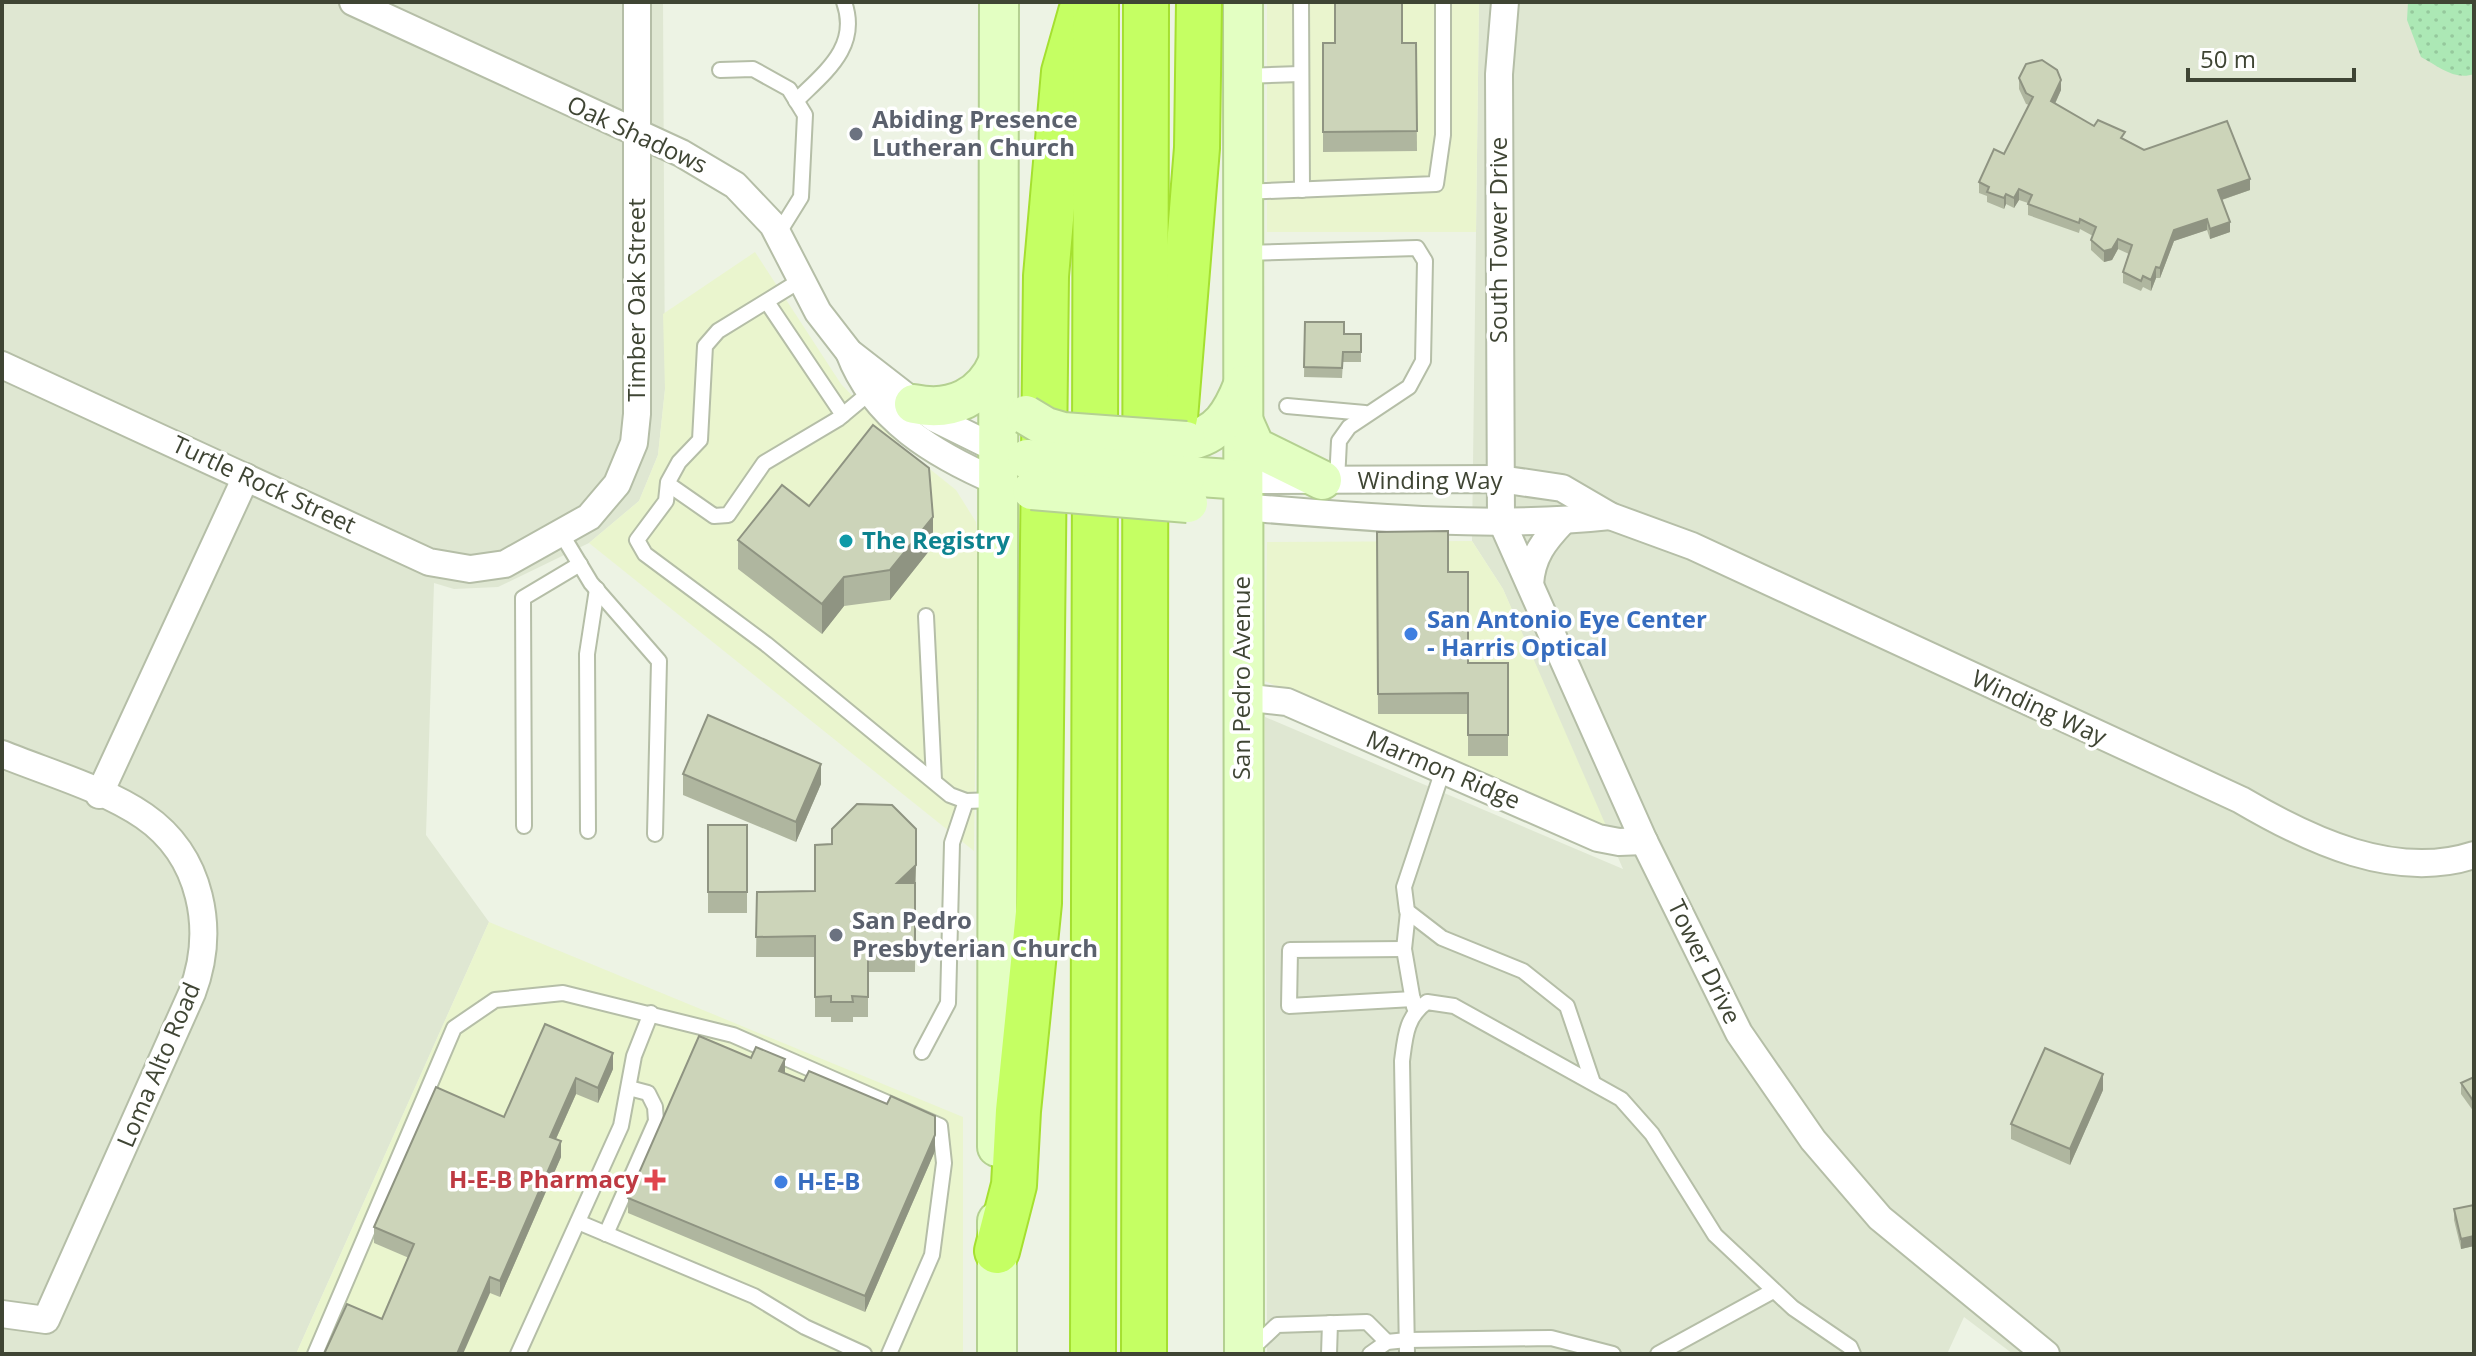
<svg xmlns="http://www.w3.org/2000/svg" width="2476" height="1356" viewBox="0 0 2476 1356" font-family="'Open Sans',sans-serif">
<defs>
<pattern id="grass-dots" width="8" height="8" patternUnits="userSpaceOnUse" patternTransform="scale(2)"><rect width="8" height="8" fill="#ace8b5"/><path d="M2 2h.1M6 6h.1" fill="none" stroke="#95c89c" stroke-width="1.8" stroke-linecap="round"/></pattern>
</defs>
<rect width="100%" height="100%" fill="#edf3e4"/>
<g fill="#dfe7d2">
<path d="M2,2H663L665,389L658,455L639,501L589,543L498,587L454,589L434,583L426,835L489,922L296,1354H2Z"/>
<path d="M1479,2H2474V1354H2013L1964,1317L1947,1354H1267L1265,717L1623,869L1503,589L1472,541Z"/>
</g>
<g fill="#eaf5ce">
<path d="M1267,2H1479L1476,232H1267Z"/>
<path d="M755,252L841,384L901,446L956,490L976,522L978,539L974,851L589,543L639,501L658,455L665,389L663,314Z"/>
<path d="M1472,541L1503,589L1607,828L1265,681L1267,542Z"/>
<path d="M489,922L963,1117V1354H296Z"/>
</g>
<path fill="url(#grass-dots)" d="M2408,2H2474V74C2455,81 2438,66 2421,57L2407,20Z"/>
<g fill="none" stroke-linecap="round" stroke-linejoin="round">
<g stroke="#b5bea7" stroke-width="18">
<g id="lane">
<path d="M1301,2L1302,190"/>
<path d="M720,70L753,69L789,89L805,115L801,197L778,234"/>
<path d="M1244,76L1300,74"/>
<path d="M796,101C825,72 860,47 844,2"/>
<path d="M1243,192L1436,184L1443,135V2"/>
<path d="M1243,253L1417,248L1425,261L1423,361L1409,387L1349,427L1339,441L1337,481"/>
<path d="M801,280L718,331L705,346L700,440L679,462L668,482L666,501L637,540L645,554L766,644L950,795L966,801L995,800"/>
<path d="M767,302L843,415"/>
<path d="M1287,406L1365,413"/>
<path d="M668,484L714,516L728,515L764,463L838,419L868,394"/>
<path d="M561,533L591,583L659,661L655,834"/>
<path d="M926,616L934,780"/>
<path d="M1443,770L1404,887L1407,911L1442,938L1523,971L1567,1006L1592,1080"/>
<path d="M524,826L523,598L580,564"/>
<path d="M588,831L587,654L597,589"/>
<path d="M1408,912L1404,949L1414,1007"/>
<path d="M1404,949L1290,950L1289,1006L1413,999"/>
<path d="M922,1052L948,1003L952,843L966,801"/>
<path d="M578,1222L754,1296L805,1327L864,1354"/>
<path d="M606,1234L656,1121L655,1107L648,1093L629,1088"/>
<path d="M1259,1342L1277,1325L1367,1322L1387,1342"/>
<path d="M315,1354L454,1028L495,1000L563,993L733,1035L940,1126L944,1163L932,1255L889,1354"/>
<path d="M518,1354L621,1126L634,1056L651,1013"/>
<path d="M1329,1354L1330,1323"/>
<path d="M1370,1354L1387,1342L1407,1340L1551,1338L1613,1354"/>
<path d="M1407,1354L1402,1061C1405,1038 1406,1016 1427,1002L1454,1006L1621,1099L1652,1134L1715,1235L1793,1308L1850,1347L1853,1354"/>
<path d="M1658,1354L1773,1291"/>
</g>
</g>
<g stroke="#b5bea7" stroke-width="30">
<g id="street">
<path d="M353,2L681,153L735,185L773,225L818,312L849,352L934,418L999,450"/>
<path d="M1505,2L1499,74L1501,520L1644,841L1739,1033L1813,1140L1880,1218L2046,1354"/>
<path d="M849,352C874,419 935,455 998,482"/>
<path d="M2,365L429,562L470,569L505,564L589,517L617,484L634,443L637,414V2"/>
<path d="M1243,480L1500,479L1562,488L1610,516L1692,546L2241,800C2309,840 2395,881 2474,855"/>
<path d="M1242,507C1363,517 1489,529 1610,516"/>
<path d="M1530,584C1532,556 1544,541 1563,521"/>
<path d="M1242,697L1287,702L1598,838L1619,842L1644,841"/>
<path d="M2,754C46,772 105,789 144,816C202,856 216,930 192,993L46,1320L2,1314"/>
<path d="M99,795L246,477"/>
</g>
</g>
<g stroke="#b4d091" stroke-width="42">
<g id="secondary">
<path d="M1243,2L1244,1354"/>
<path d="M914,404C952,412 983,397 998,362"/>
<path d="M1243,420L1255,447L1322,480"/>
<path d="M1186,441C1219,436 1232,413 1243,385"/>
<path d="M1186,476L1243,480"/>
<path d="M997,1147L999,2"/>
<path d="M997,1354V1221"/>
</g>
</g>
<g stroke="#a5e030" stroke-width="48">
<g id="highway">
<path d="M1153,452L1175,418L1197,148L1199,2"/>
<path d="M997,1251L1014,1185L1018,1111L1039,903L1046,276L1064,72L1081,12"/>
<path d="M1093,1354L1096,2"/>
<path d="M1144,1354L1146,2"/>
</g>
</g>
<use href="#lane" stroke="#fff" stroke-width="14"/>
<use href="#street" stroke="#fff" stroke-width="26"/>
<use href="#secondary" stroke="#e3ffc2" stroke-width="38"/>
<use href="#highway" stroke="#c5ff63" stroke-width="44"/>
<g stroke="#b4d091" stroke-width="42" stroke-linecap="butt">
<g id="secondary-bridge">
<path d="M1026,415L1046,427L1063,432L1186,441"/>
<path d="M1027,459L1186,476"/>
<path d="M1032,490L1188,503"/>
</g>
</g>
<use href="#secondary-bridge" stroke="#e3ffc2" stroke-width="38"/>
</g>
<g fill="#afb69f">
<path d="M1323,43H1416L1417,151L1323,152Z"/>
<path d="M2019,78L2061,90L2055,104L2094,126L2125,139L2144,150L2250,190L2222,200L2230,232L2210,239L2207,230L2174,241L2160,278H2156L2151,291L2143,287L2141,291L2123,283V272L2129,254L2118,249L2112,260L2104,262L2091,250V240L2093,236L2080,229L2079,233L2028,215V203L2019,200L2014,208L2006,204L2004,209L1987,202V196L1979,193V182L2004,154L2029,105L2026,104L2019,89Z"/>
<path d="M1305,322L1344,334H1361V362H1343L1342,378L1304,377Z"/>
<path d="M809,506L933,546L890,600L844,606L822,634L738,569V540Z"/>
<path d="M1377,532L1448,572L1468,663H1508V756H1468V714H1378Z"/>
<path d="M683,774L821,784L796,842L683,795Z"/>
<rect x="708" y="825" width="39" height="88"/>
<path d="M916,829L915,972H868V1017H853V1022H831V1017H815V957H756L757,892L815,891L832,844Z"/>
<path d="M545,1024L613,1069L598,1103L576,1094L556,1139L561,1157L500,1297L490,1293L382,1319L409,1258L374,1243V1227L504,1117Z"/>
<path d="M785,1073L935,1151L865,1312L628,1213V1198Z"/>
<path d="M2474,1077V1112L2461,1094V1083Z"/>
<path d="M2103,1090L2070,1165L2011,1139V1124Z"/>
<path d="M2474,1205V1246L2461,1249L2454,1220V1209Z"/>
</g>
<g fill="#8f9482">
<path d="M2061,80V90L2051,112V101Z"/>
<path d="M2250,179V190L2218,201V190Z"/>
<path d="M2019,189V200L2014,208V198Z"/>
<path d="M2006,194V204L2004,209V198Z"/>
<path d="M2207,219V230L2174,241L2160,278V268L2174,230Z"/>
<path d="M2230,222V232L2210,239V229Z"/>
<path d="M2118,239V249L2112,260L2104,262V251Z"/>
<path d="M2156,267V278L2151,291V280Z"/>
<path d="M933,517V546L890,600V570Z"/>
<path d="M844,577V606L822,634V604Z"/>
<path d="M821,764V784L796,842V822Z"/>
<path d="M916,865L915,887V972V887L897,883Z"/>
<path d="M613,1053V1069L598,1103V1088Z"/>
<path d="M785,1059V1075L779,1071Z"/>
<path d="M2103,1074V1090L2070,1165V1149Z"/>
<path d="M576,1078V1094L550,1152V1137Z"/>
<path d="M935,1116V1151L865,1312V1296Z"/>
<path d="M561,1141V1157L500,1297V1281Z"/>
<path d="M2474,1236V1246L2461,1249V1239Z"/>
<path d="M490,1277V1293L463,1354H457Z"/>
</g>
<g fill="#ccd4b9" stroke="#8f9482" stroke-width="2">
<path d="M1335,2H1402V43H1416L1417,131L1323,132V43H1335Z"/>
<path d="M2042,60L2057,70L2061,80L2051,101L2094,126L2098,120L2125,132L2121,138L2144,150L2227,121L2250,179L2218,190L2230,222L2210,229L2207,219L2174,230L2160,268L2156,267L2151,280L2143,276L2141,281L2123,272L2132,245L2118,239L2112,249L2104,251L2091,240L2096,227L2080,219L2079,223L2028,204L2032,195L2019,189L2014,198L2006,194L2004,198L1987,192L1989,187L1979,182L1994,149L2004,154L2033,97L2026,93L2019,78L2026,64Z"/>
<path d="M1305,322H1344V334H1361V352H1343L1342,368L1304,367Z"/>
<path d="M873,425L929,468L933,517L890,570L844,577L822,604L738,540L782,485L809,506Z"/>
<path d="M1448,531V572H1468V663H1508V735H1468V693L1378,694L1377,532Z"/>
<path d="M708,715L821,764L796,822L683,774Z"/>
<path d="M857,804L892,805L916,829V865L897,883H915V952H868V997L852,996L853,1002H831V996L815,997V936L756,937L757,892L815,891V845L832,844V829Z"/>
<rect x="708" y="825" width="39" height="67"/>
<path d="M545,1024L613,1053L598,1088L576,1078L550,1137L561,1141L500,1281L490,1277L457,1354H324L347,1304L382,1319L414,1244L374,1227L436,1087L504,1117Z"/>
<path d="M699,1036L751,1058L756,1047L785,1059L779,1071L804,1081L809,1071L887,1104L891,1096L935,1116V1135L865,1296L628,1198Z"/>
<path d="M2045,1048L2103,1074L2070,1149L2011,1124Z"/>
<path d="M2474,1077V1102L2461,1083Z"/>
<path d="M2474,1205V1236L2461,1239L2454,1209Z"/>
</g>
<g fill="#6b7280" stroke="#fff" stroke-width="3">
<circle cx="856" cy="134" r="8"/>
<circle cx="836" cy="935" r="8"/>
</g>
<circle fill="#0f9aa8" stroke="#fff" stroke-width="3" cx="846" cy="541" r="8"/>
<g fill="#3f7fe0" stroke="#fff" stroke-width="3">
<circle cx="1411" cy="634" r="8"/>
<circle cx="781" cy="1182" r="8"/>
</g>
<path fill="#e0444e" stroke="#fff" stroke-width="3" d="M651 1168h8v8h8v8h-8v8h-8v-8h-8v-8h8z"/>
<g text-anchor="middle" stroke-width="7" stroke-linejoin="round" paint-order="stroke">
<g font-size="24" font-weight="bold" fill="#5b616d" stroke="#fff" text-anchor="start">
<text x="872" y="128">Abiding Presence<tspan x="872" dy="28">Lutheran Church</tspan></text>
<text x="852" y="929">San Pedro<tspan x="852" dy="28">Presbyterian Church</tspan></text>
</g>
<g font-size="24" fill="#3f4534" stroke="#fff">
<text transform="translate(637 135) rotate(25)" y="8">Oak Shadows</text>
<text transform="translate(1499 240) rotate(-90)" y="8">South Tower Drive</text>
<text transform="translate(637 300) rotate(-90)" y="8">Timber Oak Street</text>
<text x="1430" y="489">Winding Way</text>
<text transform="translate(264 485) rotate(25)" y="8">Turtle Rock Street</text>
<text transform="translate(1242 678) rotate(-90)" y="8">San Pedro Avenue</text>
<text transform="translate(2039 708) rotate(25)" y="8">Winding Way</text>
<text transform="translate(1443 770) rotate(23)" y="8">Marmon Ridge</text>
<text transform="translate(1704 962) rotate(64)" y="8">Tower Drive</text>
<text transform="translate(159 1065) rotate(-67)" y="8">Loma Alto Road</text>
</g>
<g font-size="24" font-weight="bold" fill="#0d838f" stroke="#fff" text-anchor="start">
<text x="862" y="549">The Registry</text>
</g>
<g font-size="24" font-weight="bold" fill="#366cbe" stroke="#fff" text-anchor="start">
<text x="1427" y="628">San Antonio Eye Center<tspan x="1427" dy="28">- Harris Optical</tspan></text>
<text x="797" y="1190">H-E-B</text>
</g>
<g font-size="24" font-weight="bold" fill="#be3a42" stroke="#fff" text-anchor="end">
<text x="639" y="1188">H-E-B Pharmacy</text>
</g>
</g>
<rect width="2476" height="1356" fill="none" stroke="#3f4534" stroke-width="8"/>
<path d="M2188 68v12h166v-12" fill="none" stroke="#3f4534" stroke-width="4"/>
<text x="2200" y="68" font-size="24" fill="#3f4534" stroke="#ffffff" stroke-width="6" paint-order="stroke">50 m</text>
</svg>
